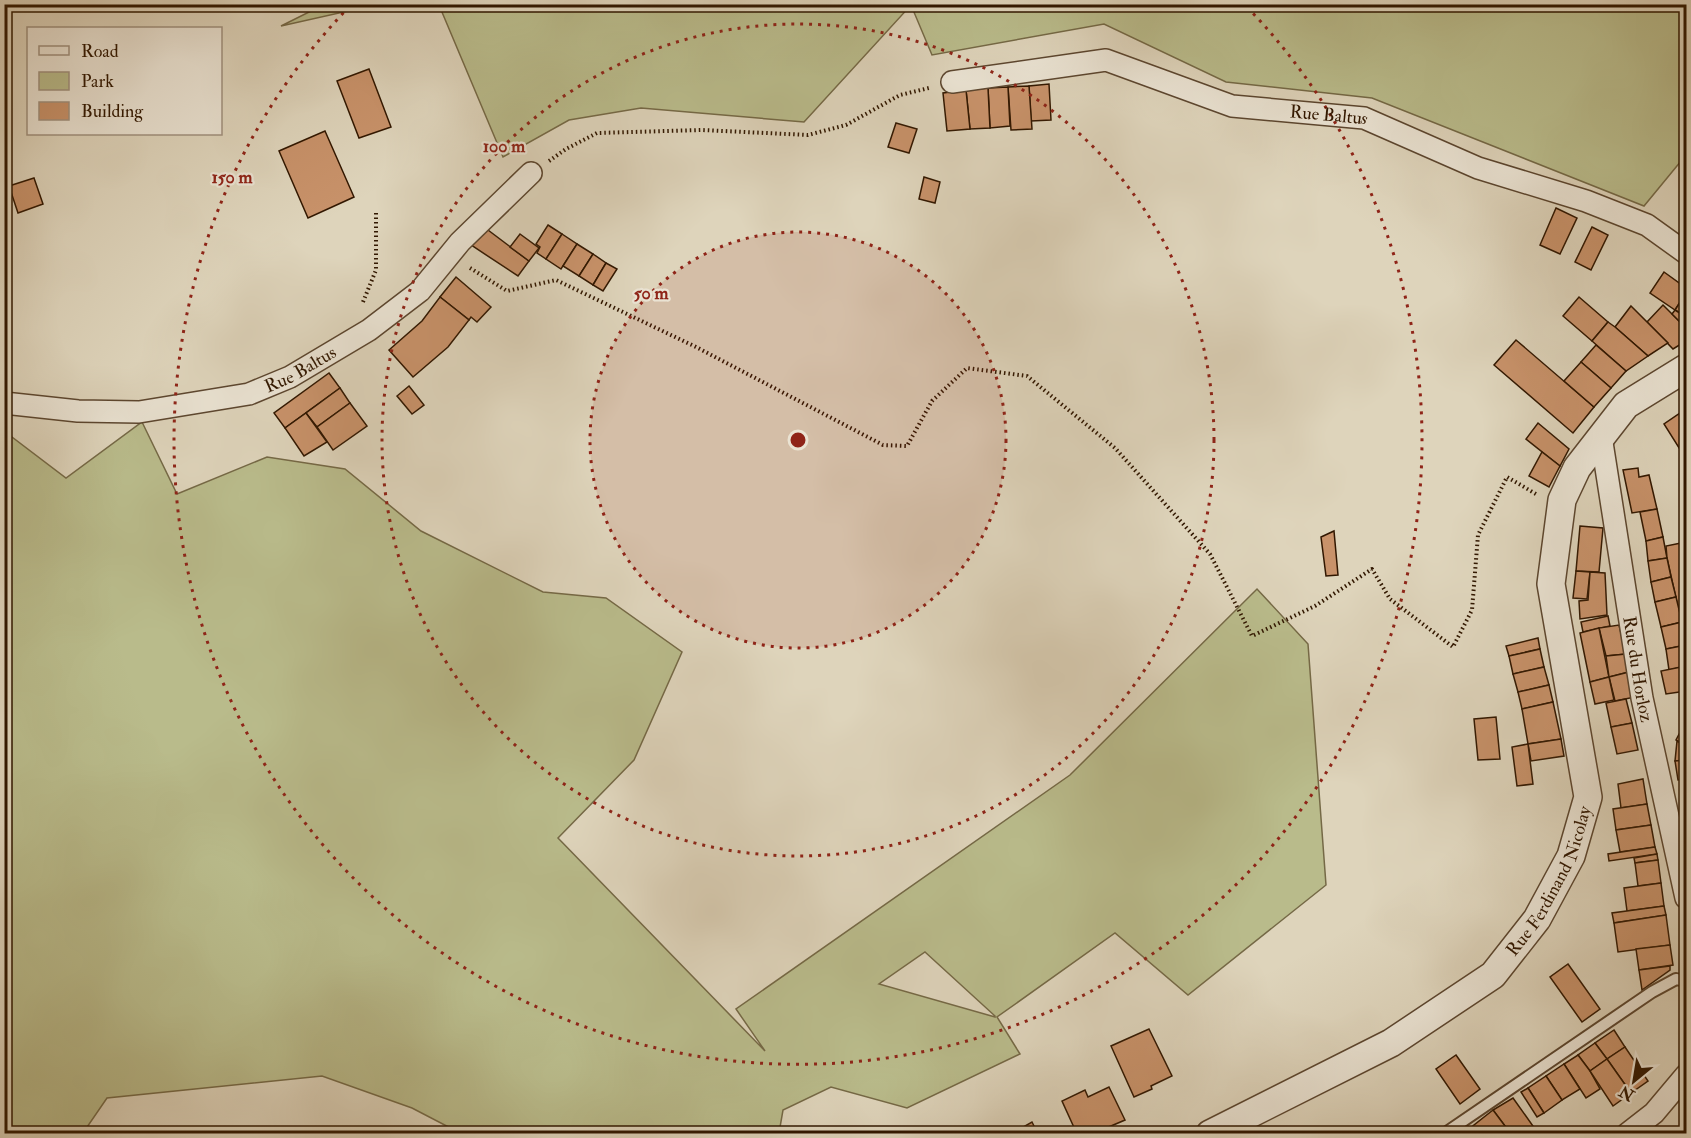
<svg xmlns="http://www.w3.org/2000/svg" width="1691" height="1138" viewBox="0 0 1691 1138" font-family="'IM FELL Double Pica',serif">
<rect width="100%" height="100%" fill="#ded4bb"/>
<filter id="stains"><feTurbulence type="fractalNoise" baseFrequency=".00333" numOctaves="4"/><feColorMatrix values="0 0 0 0 .2 0 0 0 0 .09 0 0 0 0 .02 0 0 0 .5 -.17"/></filter>
<radialGradient id="worn" r=".72"><stop offset=".6" stop-color="#630" stop-opacity="0"/><stop offset="1" stop-color="#630" stop-opacity=".3"/></radialGradient>
<g fill="#b9bb8b" stroke="#756946" stroke-width="1.5" fill-rule="evenodd">
<path d="M325,4H375V5L281,26Z"/>
<path d="M439,5H1686V155L1644,206L1372,98L1226,82L1104,24L932,55L911,5L804,122L641,108L569,120L503,157Z"/>
<path d="M142,422L177,494L267,457L345,469L421,531L543,592L606,598L682,652L634,760L558,838L765,1051L736,1009L1070,775L1257,589L1308,644L1326,885L1188,995L1115,933L997,1017L1020,1054L907,1108L831,1087L783,1110L779,1133H460L412,1108L322,1076L107,1098L83,1133H5L4,431L66,478ZM925,952L995,1016V1017L879,984Z"/>
</g>
<g fill="#c8926a" stroke="#311700" stroke-width="1.5">
<path d="M369,69L391,127L359,138L337,81Z"/>
<path d="M1049,84L1051,120L1031,121L1029,86Z"/>
<path d="M1029,86L1032,129L1011,130L1008,87Z"/>
<path d="M1008,87L1010,126L990,128L988,88Z"/>
<path d="M988,88L990,128L970,129L966,90Z"/>
<path d="M966,90L970,129L947,131L943,93Z"/>
<path d="M896,123L917,129L909,153L888,147Z"/>
<path d="M325,131L354,197L308,218L279,151Z"/>
<path d="M924,177L940,182L935,203L919,199Z"/>
<path d="M34,178L43,204L18,213L9,186Z"/>
<path d="M1556,208L1577,218L1560,254L1540,245Z"/>
<path d="M548,225L562,234L546,259L537,253L540,247L536,244Z"/>
<path d="M484,227L529,261L518,276L468,243Z"/>
<path d="M1592,227L1608,235L1591,270L1575,262Z"/>
<path d="M520,234L539,248L529,261L510,247Z"/>
<path d="M562,234L577,244L561,269L546,259Z"/>
<path d="M577,244L593,254L579,276L563,266Z"/>
<path d="M593,254L606,263L593,285L579,276Z"/>
<path d="M606,263L617,269L603,291L593,285Z"/>
<path d="M1664,272L1686,288V293L1675,310L1650,293Z"/>
<path d="M456,277L491,307L477,322L471,317L469,320L440,297Z"/>
<path d="M1686,293V317L1675,310Z"/>
<path d="M440,297L469,320L448,347L413,377L389,350L422,321Z"/>
<path d="M1579,297L1608,322L1592,341L1563,316Z"/>
<path d="M1663,305L1686,328V341L1673,349L1647,322Z"/>
<path d="M1631,306L1668,343L1648,356L1615,327Z"/>
<path d="M1675,310L1686,317V328L1672,314Z"/>
<path d="M1608,322L1615,327L1648,356L1626,371L1592,341Z"/>
<path d="M1516,340L1594,407L1573,433L1494,365Z"/>
<path d="M1596,345L1626,371L1611,388L1581,362Z"/>
<path d="M1581,362L1611,388L1594,407L1564,381Z"/>
<path d="M329,373L340,388L285,428L274,413Z"/>
<path d="M409,386L424,405L412,414L397,396Z"/>
<path d="M340,388L350,403L317,427L306,413Z"/>
<path d="M350,403L367,426L333,450L317,427Z"/>
<path d="M1686,409V459L1664,424Z"/>
<path d="M306,413L327,442L304,456L285,428Z"/>
<path d="M1538,423L1569,449L1560,466L1526,439Z"/>
<path d="M1542,452L1560,466L1549,487L1529,476Z"/>
<path d="M1638,468L1639,477L1649,475L1657,509L1632,513L1623,470Z"/>
<path d="M1657,509L1663,537L1646,541L1640,512Z"/>
<path d="M1580,526L1603,528L1599,572L1576,571Z"/>
<path d="M1334,531L1338,575L1326,576L1321,537Z"/>
<path d="M1663,537L1667,558L1648,561L1646,541Z"/>
<path d="M1686,542V643L1667,558L1666,546Z"/>
<path d="M1667,558L1671,577L1651,582L1648,561Z"/>
<path d="M1576,571L1590,572L1587,599L1573,598Z"/>
<path d="M1590,572L1605,573L1607,615L1580,619L1579,601L1588,600Z"/>
<path d="M1671,577L1676,597L1655,602L1651,582Z"/>
<path d="M1676,597L1682,622L1661,627L1655,602Z"/>
<path d="M1608,616L1610,626L1583,632L1581,622Z"/>
<path d="M1682,622L1686,645L1666,649L1661,627Z"/>
<path d="M1619,625L1626,654L1606,656L1599,628Z"/>
<path d="M1599,628L1609,677L1590,682L1580,633Z"/>
<path d="M1538,638L1540,649L1509,656L1506,646Z"/>
<path d="M1686,645V666L1669,670L1666,649Z"/>
<path d="M1540,649L1544,667L1513,674L1509,656Z"/>
<path d="M1626,654L1629,672L1609,677L1606,656Z"/>
<path d="M1686,666V691L1666,694L1661,671Z"/>
<path d="M1544,667L1549,685L1518,692L1513,674Z"/>
<path d="M1629,672L1635,697L1615,701L1609,677Z"/>
<path d="M1609,677L1614,700L1595,704L1590,682Z"/>
<path d="M1549,685L1553,702L1522,709L1518,692Z"/>
<path d="M1626,699L1632,723L1611,727L1606,703Z"/>
<path d="M1553,702L1561,739L1528,744L1522,709Z"/>
<path d="M1496,717L1500,759L1478,760L1474,719Z"/>
<path d="M1686,721V746L1676,740Z"/>
<path d="M1632,723L1638,750L1617,754L1611,727Z"/>
<path d="M1561,739L1564,756L1531,761L1528,744Z"/>
<path d="M1677,741L1686,746V760L1675,761Z"/>
<path d="M1528,744L1533,784L1517,786L1512,747Z"/>
<path d="M1686,760V779L1678,780L1675,761Z"/>
<path d="M1643,779L1647,804L1621,808L1618,784Z"/>
<path d="M1647,804L1651,825L1616,830L1613,809Z"/>
<path d="M1651,825L1655,847L1620,852L1616,830Z"/>
<path d="M1655,847L1657,854L1609,861L1608,854Z"/>
<path d="M1657,854L1658,860L1635,863L1634,858Z"/>
<path d="M1658,860L1661,883L1638,886L1635,863Z"/>
<path d="M1661,883L1664,906L1627,911L1624,888Z"/>
<path d="M1664,906L1666,915L1614,923L1612,913Z"/>
<path d="M1666,915L1670,945L1618,952L1614,923Z"/>
<path d="M1670,945L1673,965L1639,970L1636,949Z"/>
<path d="M1568,964L1600,1009L1582,1022L1550,977Z"/>
<path d="M1670,966V970L1642,990L1639,970Z"/>
<path d="M1149,1029L1172,1076L1151,1086L1152,1089L1134,1097L1111,1046Z"/>
<path d="M1614,1030L1625,1047L1607,1059L1595,1043Z"/>
<path d="M1595,1043L1607,1059L1590,1071L1578,1055Z"/>
<path d="M1625,1047L1648,1081L1631,1093L1607,1059Z"/>
<path d="M1456,1055L1480,1089L1460,1104L1436,1069Z"/>
<path d="M1578,1055L1590,1071L1600,1089L1586,1098L1564,1064Z"/>
<path d="M1607,1059L1631,1093L1613,1106L1590,1071Z"/>
<path d="M1564,1064L1580,1089L1562,1100L1546,1076Z"/>
<path d="M1546,1076L1562,1100L1544,1113L1528,1088Z"/>
<path d="M1109,1087L1125,1120L1104,1129L1106,1134H1077L1062,1101L1085,1090L1088,1097Z"/>
<path d="M1528,1088L1544,1113L1537,1117L1521,1092Z"/>
<path d="M1513,1098L1533,1126L1523,1134H1511L1493,1110Z"/>
<path d="M1493,1110L1511,1134H1472L1469,1129Z"/>
<path d="M1032,1122L1038,1134H1011Z"/>
<path d="M1468,1127L1469,1129L1472,1134H1463L1462,1132Z"/>
</g>
<g fill="none" stroke-linecap="round" stroke-linejoin="round">
<g stroke="#5c462f" stroke-width="14">
<path id="service" d="M1444,1134L1652,992L1676,979L1686,981"/>
</g>
<g stroke="#5c462f" stroke-width="24">
<g id="minor">
<path id="s1" d="M952,82L1106,60L1232,106L1364,118L1478,168L1586,201L1647,225L1686,253"/>
<path id="s2" d="M4,403L78,411L139,412L249,394L290,377L369,330L420,291L460,242L531,173"/>
<path id="s3" d="M1601,436L1642,698L1686,898"/>
<path d="M1627,1134L1654,1113L1686,1075"/>
</g>
</g>
<g stroke="#5c462f" stroke-width="30">
<g id="tertiary">
<path id="s4" d="M1210,1134L1391,1043L1493,975L1537,919L1571,856L1588,797L1551,584L1562,500L1577,468L1626,405L1686,368"/>
</g>
</g>
<g stroke="#311700" stroke-width="4" stroke-dasharray="1.5 3" stroke-linecap="butt">
<path d="M549,161L566,149L597,133L702,130L808,135L846,125L900,95L929,88"/>
<path d="M470,268L507,291L556,280L696,347L883,445L907,446L932,401L967,368L1027,376L1115,448L1210,554L1252,636L1315,606L1372,569L1390,599L1453,647L1472,610L1478,535L1507,477L1536,494"/>
<path d="M363,302L376,270V211"/>
</g>
<use href="#service" stroke="#eae3d3" stroke-width="10"/>
<use href="#minor" stroke="#eae3d3" stroke-width="21"/>
<use href="#tertiary" stroke="#eae3d3" stroke-width="27"/>
</g>
<circle cx="798" cy="440" r="208" fill="#8f2418" fill-opacity=".12"/>
<g fill="none" stroke="#8f2418" stroke-width="3" stroke-dasharray="3 6">
<circle cx="798" cy="440" r="208"/>
<circle cx="798" cy="440" r="416"/>
<path d="M1247 7A624 624 0 1 1 349 7"/>
</g>
<g text-anchor="middle" stroke-width="4.5" stroke-linejoin="round" paint-order="stroke">
<g font-size="18" fill="#311700" stroke="#eae3d3">
<text dy="6" stroke="none"><textPath href="#s1" startOffset="387">Rue Baltus</textPath></text>
<text dy="6" stroke="none"><textPath href="#s2" startOffset="304">Rue Baltus</textPath></text>
<text dy="6" stroke="none"><textPath href="#s3" startOffset="236">Rue du Horloz</textPath></text>
<text dy="6" stroke="none"><textPath href="#s4" startOffset="436">Rue Ferdinand Nicolay</textPath></text>
</g>
</g>
<circle cx="798" cy="440" r="9" fill="#8f2418" stroke="#eae3d3" stroke-width="3"/>
<g font-size="18" text-anchor="middle" font-weight="bold" fill="#8f2418" stroke="#eae3d3" stroke-width="4.5" stroke-linejoin="round" paint-order="stroke">
<text x="504" y="152">100 m</text>
<text x="232" y="183">150 m</text>
<text x="651" y="299">50 m</text>
</g>
<rect width="1691" height="1138" fill="none" stroke="#ded4bb" stroke-width="24"/>
<rect x="6" y="6" width="1679" height="1126" fill="none" stroke="#311700" stroke-width="3"/>
<rect x="12" y="12" width="1667" height="1114" fill="none" stroke="#311700" stroke-width="1.5"/>
<rect x="27" y="27" width="195" height="108" fill="#eae3d3" stroke="#a0917f" stroke-width="1.5"/>
<rect x="39" y="46" width="30" height="9" fill="#eae3d3" stroke="#a0917f" stroke-width="1.5"/>
<text x="81" y="57" font-size="18" fill="#311700">Road</text>
<rect x="39" y="72" width="30" height="18" fill="#b9bb8b" stroke="#a0917f" stroke-width="1.5"/>
<text x="81" y="87" font-size="18" fill="#311700">Park</text>
<rect x="39" y="102" width="30" height="18" fill="#c8926a" stroke="#a0917f" stroke-width="1.5"/>
<text x="81" y="117" font-size="18" fill="#311700">Building</text>
<g transform="translate(1634 1081) rotate(210)" stroke="#eae3d3" stroke-width="4.5" paint-order="stroke">
<path d="M0-4.5L10 22L0 15L-10 22Z" fill="#311700"/>
<text y="-9" font-size="16" font-weight="bold" text-anchor="middle" fill="#311700">N</text>
</g>
<rect width="100%" height="100%" filter="url(#stains)"/>
<rect width="100%" height="100%" fill="url(#worn)"/>
</svg>
